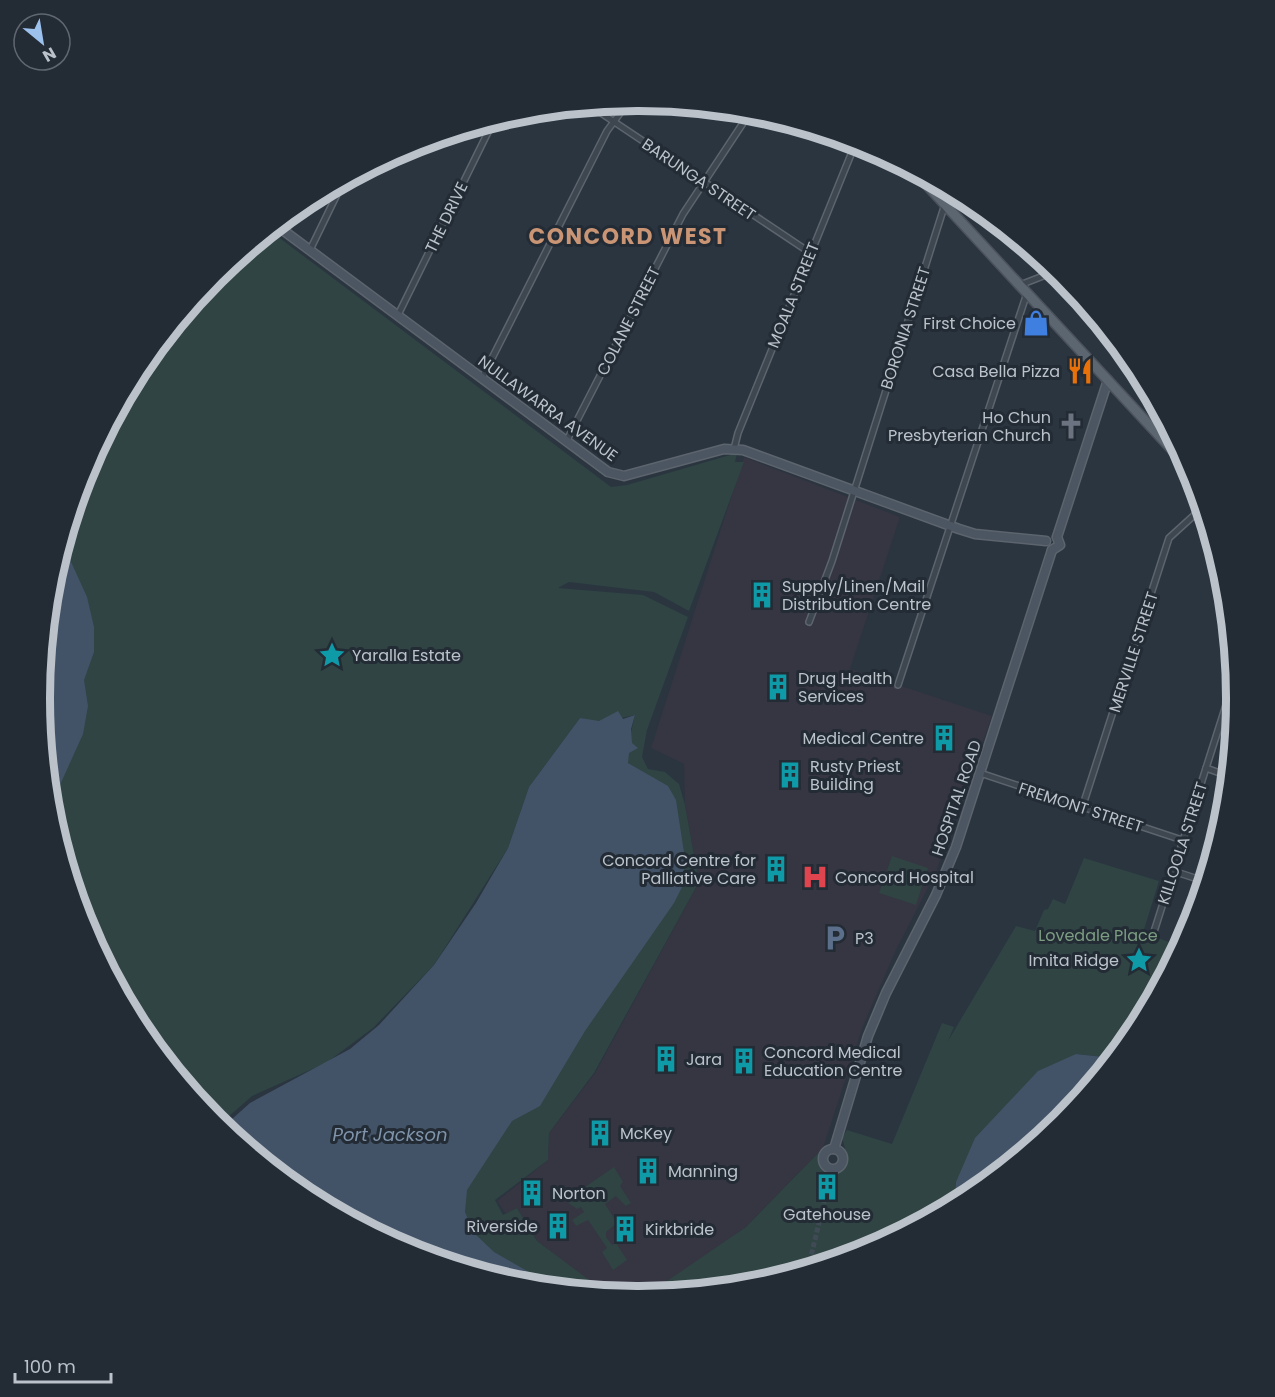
<svg xmlns="http://www.w3.org/2000/svg" width="1275" height="1397" viewBox="0 0 1275 1397" font-family="Poppins,sans-serif">
<rect width="100%" height="100%" fill="#2a3540"/>
<path fill="#363542" d="M744,457L900,517L850,669L992,716L936,872L895,952L863,1026L823,1148L746,1227L678,1275L645,1296L605,1294L537,1241L517,1208L506,1214L497,1201L548,1160L549,1133L595,1073L699,882L685,805L684,764L651,748Z"/>
<g fill="#2f4443">
<path d="M269,230L611,487L627,485L737,453L735,462H744L689,611L654,592L569,582L558,588L643,595L688,617L647,730L642,757L648,769L665,772L679,784L685,805L699,882L594,1073L549,1133L548,1160L495,1200L503,1215L517,1208L537,1241L608,1294L529,1286L462,1229V1186L651,777L628,763L627,749L635,715L599,723L580,718L529,787L508,848L434,965L373,1028L326,1063L252,1096L219,1125L140,1031L84,927L50,815L45,758L61,732L59,554L85,469L140,366L215,275Z"/>
<path d="M892,856L928,868L916,905L879,893Z"/>
<path d="M1084,858L1159,881L1143,933L1181,946L1135,1031L1113,1058L1076,1054L956,1182L954,1205L866,1252L754,1286L645,1296L746,1227L823,1148L818,1156L821,1168L833,1174L843,1170L848,1159L842,1138L847,1130L892,1144L942,1023L954,1027L948,1041L1016,926L1035,931L1044,910L1048,909L1053,899L1065,904Z"/>
<path d="M614,1167L623,1182L620,1186L631,1203L626,1206L616,1196L605,1204L617,1223L606,1232V1237L612,1245L616,1243L627,1260L613,1270L602,1252L607,1248L588,1220L576,1226L572,1220L584,1212L581,1207L577,1209L568,1203L588,1191L585,1187Z"/>
</g>
<g fill="#425367">
<path d="M62,542L87,597L94,627V652L84,680L88,706L83,734L50,807L39,699L51,581Z"/>
<path d="M618,711L623,719L635,715L631,729L632,743L638,748L629,753L628,763L668,786L676,800L685,859L683,885L674,903L585,1031L540,1106L512,1121L467,1190L465,1212L474,1233L494,1252L534,1275L545,1288L520,1285L408,1251L305,1196L222,1128L250,1103L350,1049L379,1025L434,965L476,903L508,848L529,787L580,718L599,721Z"/>
<path d="M1076,1054L1113,1058L1060,1122L970,1196L954,1205L956,1182L975,1138L1038,1071Z"/>
</g>
<g fill="none" stroke-linecap="round" stroke-linejoin="round">
<path stroke="#404a55" stroke-width="5" stroke-dasharray="5 2.5" stroke-linecap="butt" d="M808,1269L832,1168"/>
<g stroke="#5c646d" stroke-width="8">
<g id="street">
<path d="M589,105L809,252"/>
<path d="M310,250L344,180"/>
<path d="M1020,285L1056,271"/>
<path d="M398,315L494,120"/>
<path d="M482,378L607,131L629,101"/>
<path d="M566,442L683,214L751,111"/>
<path d="M734,449L738,433L856,142"/>
<path d="M809,622L832,561L945,204L957,194"/>
<path d="M898,685L1027,293"/>
<path d="M1206,768L1228,776"/>
<path d="M980,773L1182,840"/>
<path d="M1082,808L1169,538L1202,508"/>
<path d="M1173,871L1204,881"/>
<path d="M1152,938L1234,680"/>
</g>
</g>
<g stroke="#5c646d" stroke-width="11">
<g id="secondary">
<path d="M276,225L608,472L624,476L724,449L743,450L959,529L975,534L1046,541"/>
<path d="M1057,537L1108,380"/>
<path d="M1052,550L1060,545L1057,537"/>
<path d="M834,1149L868,1036L886,993L936,895L956,847L1052,550"/>
<circle cx="833" cy="1159" r="10"/>
</g>
</g>
<g stroke="#4b525c" stroke-width="12">
<path id="primary" d="M913,170L1191,470"/>
</g>
<use href="#street" stroke="#3e4650" stroke-width="5"/>
<use href="#secondary" stroke="#4c5662" stroke-width="8"/>
<use href="#primary" stroke="#5c6670" stroke-width="9"/>
</g>
<defs>
<g id="shop-bare" transform="scale(2.07)"><path d="M-5-2.5h2.3a2.7 3.5 0 0 1 5.4 0H5L5.5 6h-11ZM-1.5-2.5h3a1.5 2.3 0 0 0-3 0Z" fill="#3f7fe0" stroke="#232b35" stroke-width="2.5" paint-order="stroke"/></g>
<g id="restaurant-bare" transform="scale(2.07)"><path d="M-5-6h1v4h1v-4h1v4h1v-4h1v5L-1.5 .5V6h-2V.5L-5-1ZM5-6V6H3V1.5H1.5Q1.5-4 5-6Z" fill="#e8710a" stroke="#232b35" stroke-width="2.5" paint-order="stroke"/></g>
<g id="church-bare" transform="scale(2.07)"><path d="M-1.2-6h2.4v3.5h3.3v2.4h-3.3V6h-2.4V-.1h-3.3v-2.4h3.3Z" fill="#6b7280" stroke="#232b35" stroke-width="2.5" paint-order="stroke"/></g>
<g id="building-bare" transform="scale(2.07)"><path d="M-4-6H4V6H1V3H-1V6H-4ZM-2.5-4.3h1.7v1.8h-1.7ZM.8-4.3h1.7v1.8H.8ZM-2.5-1h1.7V.8h-1.7ZM.8-1h1.7V.8H.8Z" fill="#0f9aa8" stroke="#232b35" stroke-width="2.5" paint-order="stroke"/></g>
<g id="sight-bare" transform="scale(2.07)"><path d="M0-6L1.8-2.2L6-1.7L2.9 1.2L3.7 5.4L0 3.3L-3.7 5.4L-2.9 1.2L-6-1.7L-1.8-2.2Z" fill="#0f9aa8" stroke="#232b35" stroke-width="2.5" paint-order="stroke"/></g>
<g id="hospital-bare" transform="scale(2.07)"><path d="M-5-5h3v3.5h4V-5h3V5h-3V1.5h-4V5h-3Z" fill="#e0444e" stroke="#232b35" stroke-width="2.5" paint-order="stroke"/></g>
<g id="parking-bare" transform="scale(2.07)"><path d="M-3.5-5.5H1a3.5 3.5 0 0 1 0 7H-1V5.5H-3.5ZM-1-3.4V-.6H.8a1.4 1.4 0 0 0 0-2.8Z" fill="#5c6f8a" stroke="#232b35" stroke-width="2.5" paint-order="stroke"/></g>
</defs>
<g fill-rule="evenodd">
<use href="#shop-bare" x="1036" y="323"/>
<use href="#restaurant-bare" x="1080" y="371"/>
<use href="#church-bare" x="1071" y="426"/>
<use href="#building-bare" x="762" y="595"/>
<use href="#sight-bare" x="332" y="655"/>
<use href="#building-bare" x="778" y="687"/>
<use href="#building-bare" x="944" y="738"/>
<use href="#building-bare" x="790" y="775"/>
<use href="#building-bare" x="776" y="869"/>
<use href="#hospital-bare" x="815" y="877"/>
<use href="#parking-bare" x="835" y="938"/>
<use href="#sight-bare" x="1139" y="960"/>
<use href="#building-bare" x="666" y="1059"/>
<use href="#building-bare" x="744" y="1061"/>
<use href="#building-bare" x="600" y="1133"/>
<use href="#building-bare" x="648" y="1171"/>
<use href="#building-bare" x="827" y="1187"/>
<use href="#building-bare" x="532" y="1193"/>
<use href="#building-bare" x="558" y="1226"/>
<use href="#building-bare" x="625" y="1229"/>
</g>
<g text-anchor="middle" stroke-width="6" stroke-linejoin="round" paint-order="stroke">
<g font-size="16" fill="#bbc2ca" stroke="#232b35">
<text transform="translate(699 179) rotate(34)" y="6">BARUNGA STREET</text>
<text transform="translate(446 217) rotate(-64)" y="6">THE DRIVE</text>
<text transform="translate(793 295) rotate(-68)" y="6">MOALA STREET</text>
<text transform="translate(628 321) rotate(-63)" y="6">COLANE STREET</text>
<text transform="translate(905 328) rotate(-72)" y="6">BORONIA STREET</text>
<text transform="translate(548 408) rotate(36)" y="6">NULLAWARRA AVENUE</text>
<text transform="translate(1133 652) rotate(-72)" y="6">MERVILLE STREET</text>
<text transform="translate(956 798) rotate(-71)" y="6">HOSPITAL ROAD</text>
<text transform="translate(1081 807) rotate(18)" y="6">FREMONT STREET</text>
<text transform="translate(1182 843) rotate(-72)" y="6">KILLOOLA STREET</text>
</g>
<g font-size="16" fill="#bbc2ca" stroke="#232b35" text-anchor="start">
<text x="1016" y="329" text-anchor="end">First Choice</text>
<text x="1060" y="377" text-anchor="end">Casa Bella Pizza</text>
<text x="1051" y="423" text-anchor="end">Ho Chun<tspan x="1051" dy="18">Presbyterian Church</tspan></text>
<text x="782" y="592">Supply/Linen/Mail<tspan x="782" dy="18">Distribution Centre</tspan></text>
<text x="352" y="661">Yaralla Estate</text>
<text x="798" y="684">Drug Health<tspan x="798" dy="18">Services</tspan></text>
<text x="924" y="744" text-anchor="end">Medical Centre</text>
<text x="810" y="772">Rusty Priest<tspan x="810" dy="18">Building</tspan></text>
<text x="756" y="866" text-anchor="end">Concord Centre for<tspan x="756" dy="18">Palliative Care</tspan></text>
<text x="835" y="883">Concord Hospital</text>
<text x="855" y="944">P3</text>
<text x="1119" y="966" text-anchor="end">Imita Ridge</text>
<text x="764" y="1058">Concord Medical<tspan x="764" dy="18">Education Centre</tspan></text>
<text x="686" y="1065">Jara</text>
<text x="620" y="1139">McKey</text>
<text x="668" y="1177">Manning</text>
<text x="552" y="1199">Norton</text>
<text x="827" y="1220" text-anchor="middle">Gatehouse</text>
<text x="538" y="1232" text-anchor="end">Riverside</text>
<text x="645" y="1235">Kirkbride</text>
</g>
<g font-size="16" fill="#7c9d82" stroke="#232b35">
<text x="1098" y="941">Lovedale Place</text>
</g>
<g font-size="18" font-style="italic" fill="#7f94aa" stroke="#232b35">
<text x="390" y="1141">Port Jackson</text>
</g>
<g font-size="22" font-weight="bold" letter-spacing="1.5" fill="#ca9575" stroke="#232b35">
<text x="628" y="244">CONCORD WEST</text>
</g>
</g>
<path d="M0 0H1275V1397H0ZM637 111H639A587 587 0 0 1 1226 698V699A587 587 0 0 1 639 1286H637A587 587 0 0 1 50 699V698A587 587 0 0 1 637 111Z" fill="#232b35" fill-rule="evenodd"/>
<path fill="none" stroke="#bbc2ca" stroke-width="8" d="M637 111H639A587 587 0 0 1 1226 698V699A587 587 0 0 1 639 1286H637A587 587 0 0 1 50 699V698A587 587 0 0 1 637 111Z"/>
<g transform="translate(42 42) rotate(150)"><circle r="28" fill="#232b35" stroke="#606771" stroke-width="1.5"/>
<path d="M0-4.5L10 22L0 15L-10 22Z" fill="#9dc1ed"/>
<text y="-9" font-size="16" font-weight="bold" text-anchor="middle" fill="#bbc2ca">N</text>
</g>
<path d="M15 1373v9h96v-9" fill="none" stroke="#bbc2ca" stroke-width="3"/>
<text x="24" y="1373" font-size="18" fill="#bbc2ca" stroke="#232b35" stroke-width="4.5" paint-order="stroke">100 m</text>
</svg>
